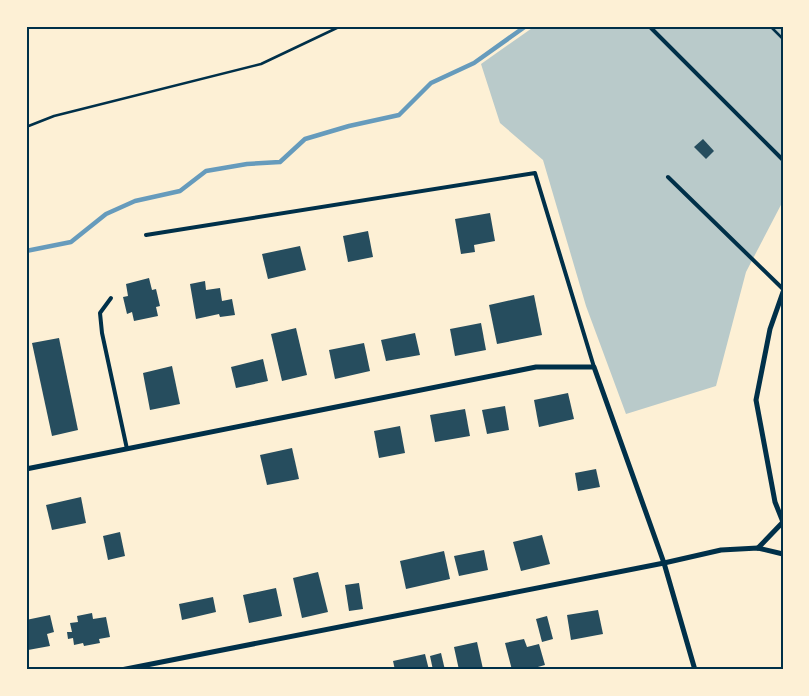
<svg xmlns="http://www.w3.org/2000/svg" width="809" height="696" viewBox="0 0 809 696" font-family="Helvetica,sans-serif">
<rect width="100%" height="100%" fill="#fdf0d5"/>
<path fill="#b9caca" d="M535,26H783V201L746,272L716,386L626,414L586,306L543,160L500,123L481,64Z"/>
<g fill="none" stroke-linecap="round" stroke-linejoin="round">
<path stroke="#669bbc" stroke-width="4.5" d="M26,251L71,242L106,214L135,201L180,191L206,171L247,164L280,162L305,139L349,126L399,115L431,83L474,63L526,26"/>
</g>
<g fill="#264d5e">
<path d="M703,139L714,151L706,159L694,147Z"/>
<path d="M490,213L495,241L474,245L475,252L461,254L455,219Z"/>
<path d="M368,231L373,257L348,262L343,236Z"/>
<path d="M300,246L306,270L268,279L262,254Z"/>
<path d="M149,278L152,290L156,289L160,306L156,307L158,316L134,321L132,312L127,314L123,297L128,296L126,284Z"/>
<path d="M205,281L206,290L220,288L222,301L232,299L235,315L220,317L219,314L196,319L190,284Z"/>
<path d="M534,295L542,335L497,344L489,305Z"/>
<path d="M481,323L486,350L455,356L450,329Z"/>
<path d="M296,328L307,375L282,381L271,334Z"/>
<path d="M415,333L420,355L386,361L381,340Z"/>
<path d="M59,338L78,430L52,436L32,343Z"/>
<path d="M364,343L370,371L335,379L329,350Z"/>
<path d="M263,359L268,381L236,388L231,367Z"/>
<path d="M172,366L180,404L150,410L143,373Z"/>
<path d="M568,393L574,419L539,427L534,400Z"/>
<path d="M505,406L509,430L487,434L482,410Z"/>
<path d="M465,409L470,436L435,442L430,415Z"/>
<path d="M400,426L405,453L379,458L374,431Z"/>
<path d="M292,448L299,479L267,485L260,455Z"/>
<path d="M596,469L600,487L578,491L575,473Z"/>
<path d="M81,497L86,523L52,530L46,505Z"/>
<path d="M120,532L125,556L108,560L103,536Z"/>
<path d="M542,535L550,564L521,571L513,542Z"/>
<path d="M484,550L488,570L459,576L454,556Z"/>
<path d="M444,551L450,579L406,589L400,561Z"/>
<path d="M318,572L328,612L302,618L293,578Z"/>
<path d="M359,583L363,609L349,611L345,585Z"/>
<path d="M276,588L282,616L249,623L243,595Z"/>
<path d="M213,597L216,612L182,620L179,604Z"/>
<path d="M598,610L603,634L571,640L567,615Z"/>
<path d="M92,613L93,619L106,617L110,637L99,639L100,643L84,646L83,643L74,645L73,638L68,639L67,632H72L70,623L78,622L77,616Z"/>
<path d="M50,615L54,632L47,634L50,646L28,650L26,641V620Z"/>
<path d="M547,616L553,639L542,642L536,619Z"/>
<path d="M524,639L527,647L539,644L545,665L527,670H512L505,643Z"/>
<path d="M477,642L483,669L459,670L454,647Z"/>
<path d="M441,653L445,670H433L430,656Z"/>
<path d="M425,654L429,670H395L393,661Z"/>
</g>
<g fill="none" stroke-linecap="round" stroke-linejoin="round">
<g stroke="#003049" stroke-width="2.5">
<path d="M770,26L783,39"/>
<path d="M26,127L54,116L261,64L341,26"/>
</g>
<g stroke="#003049" stroke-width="4">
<path d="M651,28L783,160"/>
<path d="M668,177L783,289"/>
<path d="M146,235L535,173L594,367"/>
<path d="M111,298L100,313L102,333L127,449"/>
</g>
<g stroke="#003049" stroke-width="5">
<path d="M26,469L536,367H594L664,563L695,670"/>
<path d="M758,548L783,522L775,502L756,400L770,329L783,292"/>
<path d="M121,670L664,563L721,550L758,548L783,554"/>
</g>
</g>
<rect width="809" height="696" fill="none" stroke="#fdf0d5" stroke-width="55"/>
<rect x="28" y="28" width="754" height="640" fill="none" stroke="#003049" stroke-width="2"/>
</svg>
